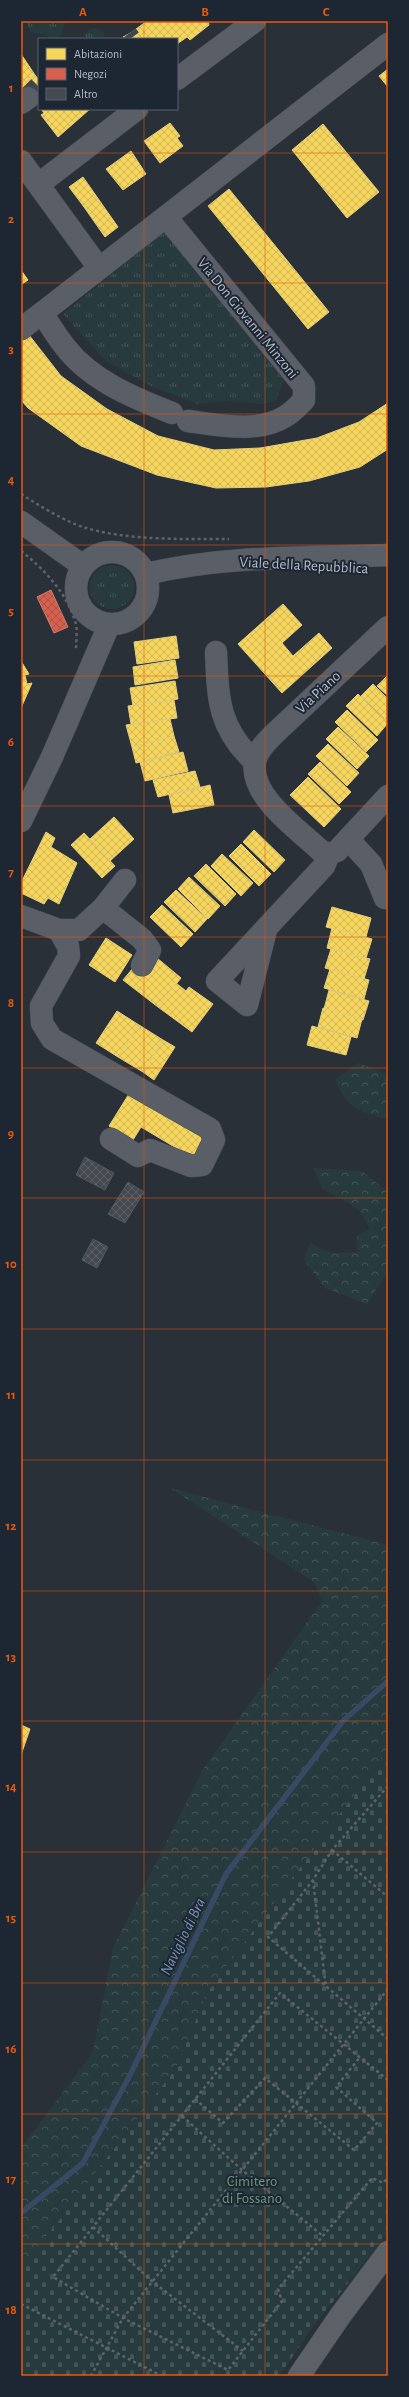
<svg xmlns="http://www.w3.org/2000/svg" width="409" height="2397" viewBox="0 0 409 2397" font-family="'Alegreya Sans',sans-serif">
<defs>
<pattern id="grass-tufts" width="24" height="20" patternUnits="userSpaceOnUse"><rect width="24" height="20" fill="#273a3e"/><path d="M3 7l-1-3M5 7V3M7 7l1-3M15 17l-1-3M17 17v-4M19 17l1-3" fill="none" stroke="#445559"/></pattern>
<pattern id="forest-crowns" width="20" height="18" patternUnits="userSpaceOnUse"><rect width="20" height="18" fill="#273a3e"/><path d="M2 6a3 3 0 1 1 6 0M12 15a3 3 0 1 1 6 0" fill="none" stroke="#445559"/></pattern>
<pattern id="cemetery-stones" width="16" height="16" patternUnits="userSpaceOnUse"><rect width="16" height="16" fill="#273a3e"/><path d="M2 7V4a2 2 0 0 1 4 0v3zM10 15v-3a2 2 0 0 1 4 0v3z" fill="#445559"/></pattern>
<pattern id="homes-cross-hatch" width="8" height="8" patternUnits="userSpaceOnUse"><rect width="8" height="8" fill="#f6d55c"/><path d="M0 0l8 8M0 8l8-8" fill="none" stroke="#d0b656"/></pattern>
<pattern id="shops-cross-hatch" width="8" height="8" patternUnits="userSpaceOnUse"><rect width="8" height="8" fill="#d6604d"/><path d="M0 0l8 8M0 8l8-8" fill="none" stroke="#a65448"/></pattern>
<pattern id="building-cross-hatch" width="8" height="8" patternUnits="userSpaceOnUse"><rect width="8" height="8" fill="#444950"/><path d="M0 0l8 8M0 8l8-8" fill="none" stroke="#5d6168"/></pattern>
</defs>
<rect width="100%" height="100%" fill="#2a3038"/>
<g fill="url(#grass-tufts)">
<path d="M33,21H66L61,35L57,39H52L45,34L31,33L27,23Z"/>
<path d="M95,28L104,31V39H86L84,36L88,30Z"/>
<path d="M164,232L284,380L276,401L261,404L227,401L197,404L151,386L106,361L63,314Z"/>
<circle cx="112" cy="587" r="22"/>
</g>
<g fill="url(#forest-crowns)">
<path d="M358,1063L388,1074V1119C358,1112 348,1109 335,1080Z"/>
<path d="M313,1168L362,1171L388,1192V1271L367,1304L325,1288L304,1260L310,1243L332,1253L358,1252L357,1236L370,1229L358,1209L322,1188Z"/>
<path d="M170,1488L388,1545V1749L207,1993L176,2068L21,2270V2148L93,2052L113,1948L203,1769L322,1601L314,1582Z"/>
</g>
<path fill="url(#cemetery-stones)" d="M388,1749V2233L313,2327L279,2376H21V2270L176,2068L207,1993Z"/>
<g fill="url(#homes-cross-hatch)" stroke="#e2ce7d">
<path d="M147,21H208L209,25L190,40L187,37L177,44V39H137L132,32Z"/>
<path d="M132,32L137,39L123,37L127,35Z"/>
<path d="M21,54L35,75L21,86Z"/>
<path d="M388,69V87L379,76Z"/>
<path d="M35,75L39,80V101L34,105L21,90V86Z"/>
<path d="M41,109H90L58,137L41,115L44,113Z"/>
<path d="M170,123L180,136L177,138L183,146L160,163L144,141Z"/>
<path d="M323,124L379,192L347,218L292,150Z"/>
<path d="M131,151L146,174L123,190L106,169Z"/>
<path d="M83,177L97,197L84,207L69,187Z"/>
<path d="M229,189L329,312L308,329L208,206Z"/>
<path d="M97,197L118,227L105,237L84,207Z"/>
<path d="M21,270L28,280L21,285Z"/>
<path d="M29,335L61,376L107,409L158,436L214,450L260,448L317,438L359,422L388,403V449L360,467L309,481L266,487L216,488L157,475L81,446L28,408L21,400V341Z"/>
<path d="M283,604L302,625L282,643L293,656L319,633L332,648L282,693L238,644Z"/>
<path d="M176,636L179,658L137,664L134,642Z"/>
<path d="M175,660L178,678L135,685L133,667Z"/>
<path d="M21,661L29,674L25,675L27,684L32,683L21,708Z"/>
<path d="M388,675V696L377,686Z"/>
<path d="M175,681L178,699L133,706L130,688Z"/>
<path d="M373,684L388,699V722L361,696Z"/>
<path d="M358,694L388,723L377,736L346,706Z"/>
<path d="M174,700L177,718L131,724L128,706Z"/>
<path d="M347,710L378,740L366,752L335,722Z"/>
<path d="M170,719L174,736L132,747L126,725Z"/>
<path d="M338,727L369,756L357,769L326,739Z"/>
<path d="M174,736L179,752L136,763L132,747Z"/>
<path d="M328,744L359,773L347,786L316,756Z"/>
<path d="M183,752L188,771L145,781L140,762Z"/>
<path d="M320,762L351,792L339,804L308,774Z"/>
<path d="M195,771L200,787L158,797L153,780Z"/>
<path d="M308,777L341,809L324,827L290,795Z"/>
<path d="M210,785L214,805L173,813L169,795Z"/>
<path d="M114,817L134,839L110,861L90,839Z"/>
<path d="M254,830L285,860L274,872L243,842Z"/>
<path d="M46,832L55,838L51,847L77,863L59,904L48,898L44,904L21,893V883Z"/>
<path d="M84,833L115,866L102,878L71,845Z"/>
<path d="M241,844L271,874L259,886L229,856Z"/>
<path d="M222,854L253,883L241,896L211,866Z"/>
<path d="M206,864L236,894L225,906L194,876Z"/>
<path d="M189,877L220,906L208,919L178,889Z"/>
<path d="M176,890L207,919L195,932L164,902Z"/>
<path d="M162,905L193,934L181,947L150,917Z"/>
<path d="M332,907L371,918L366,937L326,927Z"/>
<path d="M332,928L372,939L366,958L327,948Z"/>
<path d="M106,938L132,955L115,982L89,965Z"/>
<path d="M331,949L370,959L364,979L325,968Z"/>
<path d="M157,958L181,978L158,1007L123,980L133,968Z"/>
<path d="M330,969L369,980L364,999L324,988Z"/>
<path d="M176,983L186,991L189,987L213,1004L192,1032L158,1007Z"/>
<path d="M329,990L369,1001L363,1020L324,1009Z"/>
<path d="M323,1008L362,1019L357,1038L318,1027Z"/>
<path d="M117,1011L139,1025L118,1057L96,1043Z"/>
<path d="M139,1025L163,1040L143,1072L118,1057Z"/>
<path d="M312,1026L351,1037L346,1055L307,1045Z"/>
<path d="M163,1040L175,1047L154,1080L143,1072Z"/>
<path d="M132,1089L207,1133L193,1158L141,1127L133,1140L109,1126Z"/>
<path d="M21,1725L30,1729L21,1755Z"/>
</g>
<path fill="url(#shops-cross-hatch)" stroke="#cc7c72" d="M51,590L68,627L54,633L37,597Z"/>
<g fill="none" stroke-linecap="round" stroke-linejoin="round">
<path stroke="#384963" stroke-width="5.5" d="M21,2213L83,2163L131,2073L226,1874L343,1721L388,1681"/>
</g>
<g fill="url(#building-cross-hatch)" stroke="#52575f">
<path d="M85,1157L114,1173L105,1190L76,1175Z"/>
<path d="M128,1182L144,1192L125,1223L108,1214Z"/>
<path d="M93,1239L108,1247L97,1268L82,1260Z"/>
</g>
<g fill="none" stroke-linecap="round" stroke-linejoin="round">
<g stroke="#3f454e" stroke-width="22" stroke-dasharray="22 11" stroke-linecap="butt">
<path d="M127,35L130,39"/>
<path d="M28,98L39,87"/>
</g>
<g stroke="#484c53" stroke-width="23">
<g id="minor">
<path d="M177,79L255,21"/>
<path d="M21,103L28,98"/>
<path d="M21,161L99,268"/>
<path d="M39,184L137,109"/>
<path d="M166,217L304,386V400C299,405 293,412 286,416C258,434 218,425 188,421"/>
<path d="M21,329L42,313"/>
<path d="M172,413C134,398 92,381 66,348C57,337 50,325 42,313L388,44"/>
<path d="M21,522L83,566"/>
<circle cx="112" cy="588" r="36"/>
<path d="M146,574C225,555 307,558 388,555"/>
<path d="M216,652C218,699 218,728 255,762"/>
<path d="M21,821L52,757L109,625"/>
<path d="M348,839L371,864L385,898"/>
<path d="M329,854L321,851C299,830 249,796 255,762C257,751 266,742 274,734L388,627"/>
<path d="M103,908L142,939L150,950L142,965"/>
<path d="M21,916L59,930H79L103,908L125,880"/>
<path d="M59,930L68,946L69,956L41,1006L42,1023L52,1039L210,1129L214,1140L202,1165L191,1166L150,1150L138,1156L111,1139"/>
<path d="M266,930L247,1005L217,981L324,866L329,854L337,851L388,796"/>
</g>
</g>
<g stroke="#484c55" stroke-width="23">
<path id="major" d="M299,2376L340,2316L388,2252"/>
</g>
<g stroke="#5d636a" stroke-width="2.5" stroke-dasharray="3 3" stroke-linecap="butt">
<path d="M21,494C40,506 59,518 80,526C124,541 183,539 229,539"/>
<path d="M21,551C44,569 66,592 75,621C78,629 76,640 76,649"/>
<path d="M388,1786L332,1850L313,1880L268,1937L388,2039"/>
<path d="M332,1850L388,1897"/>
<path d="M313,1880L326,1988"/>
<path d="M388,2080L280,1993L53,2277L123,2318L228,2370L282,2301L278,2289L372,2178L383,2183L388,2177"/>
<path d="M195,2099L223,2123L265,2078L354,2150L377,2123L336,2087L360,2057"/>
<path d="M182,2116L242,2170L323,2236"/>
<path d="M93,2227L153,2282L243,2351"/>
<path d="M21,2304L162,2376"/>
<path d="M91,2376L123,2318L388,1989"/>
</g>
<use href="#minor" stroke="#5a5e66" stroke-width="22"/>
<use href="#major" stroke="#5c6168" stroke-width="22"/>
</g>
<path fill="none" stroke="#e8590c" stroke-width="1" stroke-opacity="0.55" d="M144,21V39M265,21V2376M144,109V2376M21,153H388M21,283H388M21,414H388M21,545H388M21,676H388M21,806H388M21,937H388M21,1068H388M21,1198H388M21,1329H388M21,1460H388M21,1591H388M21,1721H388M21,1852H388M21,1983H388M21,2114H388M21,2244H388"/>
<g text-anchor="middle" stroke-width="4" stroke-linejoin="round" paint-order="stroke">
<g font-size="15" fill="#b4bcc9" stroke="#1d2633">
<text transform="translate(248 318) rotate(51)" y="5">Via Don Giovanni Minzoni</text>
<text transform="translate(304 565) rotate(3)" y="5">Viale della Repubblica</text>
<text transform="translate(318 692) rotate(-43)" y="5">Via Piano</text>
</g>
<g font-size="15" fill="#6b9a76" stroke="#1d2633">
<text x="252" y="2186">Cimitero<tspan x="252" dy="17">di Fossano</tspan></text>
</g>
<g font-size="16" font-style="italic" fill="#7c92b1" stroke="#1d2633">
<text transform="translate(182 1936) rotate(-64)" y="6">Naviglio di Bra</text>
</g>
</g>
<rect width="409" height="2397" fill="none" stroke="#1d2633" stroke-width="44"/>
<rect x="38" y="38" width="140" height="72" fill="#1d2633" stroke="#59626f"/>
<rect x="46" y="48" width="20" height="12" fill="#f6d55c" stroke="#59626f"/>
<text x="74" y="58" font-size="12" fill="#b4bcc9">Abitazioni</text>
<rect x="46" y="68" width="20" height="12" fill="#d6604d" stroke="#59626f"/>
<text x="74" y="78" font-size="12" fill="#b4bcc9">Negozi</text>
<rect x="46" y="88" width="20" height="12" fill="#444950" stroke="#59626f"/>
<text x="74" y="98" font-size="12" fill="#b4bcc9">Altro</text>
<rect x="22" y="22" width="365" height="2353" fill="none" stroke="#e8590c" stroke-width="1.5"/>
<g font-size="13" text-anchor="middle" font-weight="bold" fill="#e8590c">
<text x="83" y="16">A</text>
<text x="205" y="16">B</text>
<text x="326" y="16">C</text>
<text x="11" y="92">1</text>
<text x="11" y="223">2</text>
<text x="11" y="353">3</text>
<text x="11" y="484">4</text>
<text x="11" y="615">5</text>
<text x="11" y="746">6</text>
<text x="11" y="876">7</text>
<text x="11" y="1007">8</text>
<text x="11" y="1138">9</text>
<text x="11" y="1268">10</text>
<text x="11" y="1399">11</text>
<text x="11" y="1530">12</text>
<text x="11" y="1661">13</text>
<text x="11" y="1791">14</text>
<text x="11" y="1922">15</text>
<text x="11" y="2053">16</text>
<text x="11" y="2183">17</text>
<text x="11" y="2314">18</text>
</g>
</svg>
